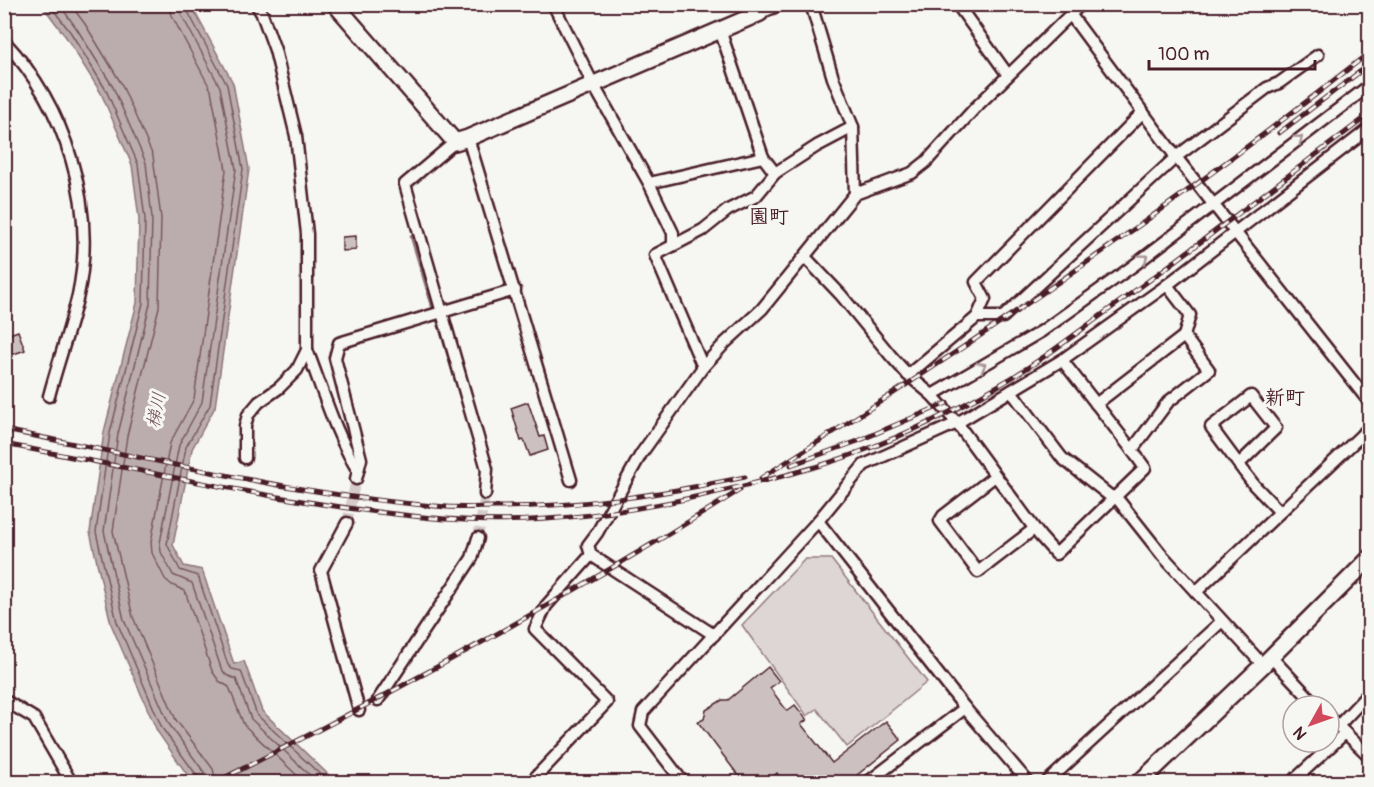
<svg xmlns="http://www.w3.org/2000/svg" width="1374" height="787" viewBox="0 0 1374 787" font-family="Pangolin,'Klee One',sans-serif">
<rect width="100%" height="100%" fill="#f6f6f2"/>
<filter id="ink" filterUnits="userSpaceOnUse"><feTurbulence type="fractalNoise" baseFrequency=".0167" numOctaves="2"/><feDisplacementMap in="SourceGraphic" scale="12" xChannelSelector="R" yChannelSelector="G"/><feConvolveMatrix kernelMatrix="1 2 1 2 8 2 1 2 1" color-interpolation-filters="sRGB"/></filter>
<g filter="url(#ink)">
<path fill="#ddd6d5" stroke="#947a80" stroke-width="1.5" d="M805,559H831L927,682L847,747L817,709L807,716L742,625Z"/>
<path fill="#bbadae" stroke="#8e747a" stroke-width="1.5" d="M42,5H191L233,83L249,169L215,407L192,449L173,545L184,566L202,570L234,664L244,661L262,711L336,782H196L186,773L157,731L111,624L90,532L104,432L137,303L139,219L132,165L101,93L66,37Z"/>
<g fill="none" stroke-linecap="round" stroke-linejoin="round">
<g stroke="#77585f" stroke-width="1.5">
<path d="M49,4L71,33L106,90L138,164L145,219L143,303L110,433L96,532L117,622L162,728L198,777L200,782"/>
<path d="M59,4L77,29L113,87L146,163L152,218L150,304L118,434L104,531L124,620L169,724L204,772L207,782"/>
<path d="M70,4L85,24L121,83L153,156L161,218L159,307L127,436L113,531L133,617L176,720L213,769L216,782"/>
<path d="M170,4L172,16L211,90L226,170L194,399L170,443L151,542L152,553L165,579L172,585L185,591L212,671L219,681L229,687L244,725L304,782"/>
<path d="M179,4L180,12L220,87L236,169L202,402L179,445L160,543L161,552L173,575L192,583L221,668L226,675L236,679L251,719L317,782"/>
<path d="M186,4L187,10L227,85L243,169L210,405L186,447L167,544L180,570L198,576L228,665L232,669L241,671L257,715L328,782"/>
</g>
<g stroke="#8e747a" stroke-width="3">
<path d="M411,236L433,309"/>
<path d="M437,319L474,442"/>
</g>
</g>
<g fill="#ccc1c0" stroke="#4a1f2b" stroke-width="1.5">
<path d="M356,236V250L342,251V237Z"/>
<path d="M18,331L25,350L11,355L4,336Z"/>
<path d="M528,402L540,437L544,436L548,450L530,456L524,440L521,441L511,408Z"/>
<path d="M768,667L779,681L770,688L787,711L795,705L807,720L801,724L832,763L886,721L901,740L847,783H784L777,773L765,783H744L698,722L704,719L706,710L722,700H728Z"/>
</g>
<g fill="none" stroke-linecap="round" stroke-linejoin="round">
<g stroke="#d4cbca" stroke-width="10" stroke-dasharray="10 5" stroke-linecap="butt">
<path d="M347,523L356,479"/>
<path d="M478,538L485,494"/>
</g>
<g stroke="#4a1f2b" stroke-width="15">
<g id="street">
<path d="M553,4L593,84L649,183L763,157"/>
<path d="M811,4L833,78L853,127L855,194"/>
<path d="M957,4L1008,75"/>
<path d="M760,13L782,4"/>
<path d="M1070,14L1176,157L1370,403"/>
<path d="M720,30L763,157L775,173"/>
<path d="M4,41C66,107 97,206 78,295C70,329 58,362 49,396"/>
<path d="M468,138L571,480"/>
<path d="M455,142L405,184L487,469L485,494"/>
<path d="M649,183L673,233V245"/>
<path d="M1167,285L1370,128"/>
<path d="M977,317L985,299L976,282L1143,112"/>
<path d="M307,350C323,391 335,433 358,471"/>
<path d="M1062,360L1132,450"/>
<path d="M703,367L655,255L703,230L728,210L756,196L775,173L817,146L853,127"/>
<path d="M908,375L977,317H1003L1176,157L1267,88L1279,83L1318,55"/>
<path d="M1011,391L1062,458L1110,496L1116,497L1162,555L1263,665"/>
<path d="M932,395L1042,331L1133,266L1370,85"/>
<path d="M1096,404L1184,336"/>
<path d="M245,458V426L248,415L259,402L279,388L297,370L307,350V234L296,136L275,50L262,14L256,4"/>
<path d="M1239,464L1276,428L1251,396L1211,427L1254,485L1280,512"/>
<path d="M995,476L943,516L940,521L978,572L1034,529"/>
<path d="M356,479L361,459L335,358L339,343L515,290"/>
<path d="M818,521L965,708L1028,782"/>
<path d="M347,523L321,571L359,710"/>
<path d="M1196,592L1370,427"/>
<path d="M714,635L591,555L588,545L597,533L641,454L703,367L725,343L762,309L855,194L912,173L926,162L975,108L1081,4"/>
<path d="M1271,657L1317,706"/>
<path d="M4,700L34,718L71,782"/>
<path d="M378,700L472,558L478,538"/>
<path d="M1329,717L1370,757"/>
<path d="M1338,726L1370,692"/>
<path d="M531,782L607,702L535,629L546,606L591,555"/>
<path d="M683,782L640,726L643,712L818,521L864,465L957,423L1004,395L1062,360L1167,285L1190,315L1184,336L1209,370L1168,402L1132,450L1145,468L1056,554L1040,536L957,423L932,395L908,375L891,356L841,295L805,257"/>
<path d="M868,782L965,708"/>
<path d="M1047,782L1222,621"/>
<path d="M1292,782L1345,733"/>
</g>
</g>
<g stroke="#4a1f2b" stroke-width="20">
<g id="secondary">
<path d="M335,4L455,142L468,138L760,13L755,4"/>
<path d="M1140,782L1263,665L1370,558"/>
</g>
</g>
<use href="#street" stroke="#f6f6f2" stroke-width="10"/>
<use href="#secondary" stroke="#f6f6f2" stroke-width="15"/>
<g stroke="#4a1f2b" stroke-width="5">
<g id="rail">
<path d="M1279,133L1370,64"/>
<path d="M4,430C152,458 297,496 447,507C464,508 481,507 497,507C582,507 663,494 745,477"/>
<path d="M4,444C151,471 296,507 445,519C540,526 634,512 726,490C772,479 818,468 862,451C908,434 954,411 996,387C1042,361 1083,328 1125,298C1208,238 1288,175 1370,114"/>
<path d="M791,465L858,441L947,403"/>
<path d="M761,478C971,346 1176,206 1370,52"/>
<path d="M216,782C395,693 571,596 740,490"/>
</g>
</g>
<use href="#rail" stroke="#f6f6f2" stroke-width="3" stroke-dasharray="9" stroke-linecap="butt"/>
</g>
<defs><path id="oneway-chevron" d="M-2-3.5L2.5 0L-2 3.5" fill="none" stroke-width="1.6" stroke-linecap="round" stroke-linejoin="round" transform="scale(1.5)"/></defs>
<g stroke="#a99598">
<use href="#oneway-chevron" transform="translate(1299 139) rotate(-37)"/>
<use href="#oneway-chevron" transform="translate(1144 258) rotate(-37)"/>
<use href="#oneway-chevron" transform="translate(982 366) rotate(-30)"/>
</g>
</g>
<g text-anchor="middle" stroke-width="6" stroke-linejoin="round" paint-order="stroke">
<g font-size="18" font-style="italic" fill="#6c4a52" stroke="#f6f6f2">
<text transform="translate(156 410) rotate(-78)" y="6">梯川</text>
</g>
<g font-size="20" font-weight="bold" fill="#4a1f2b" stroke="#f6f6f2">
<text x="769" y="223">園町</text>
<text x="1285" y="404">新町</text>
</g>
</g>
<rect width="1374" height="787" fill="none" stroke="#f6f6f2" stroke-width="24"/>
<rect x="12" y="12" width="1350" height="763" fill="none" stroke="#4a1f2b" stroke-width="2" filter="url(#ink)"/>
<g transform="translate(1311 724) rotate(230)"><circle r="28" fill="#f6f6f2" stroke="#b1a0a2" stroke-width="1.5"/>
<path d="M0-4.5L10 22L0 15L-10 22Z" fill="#d1495b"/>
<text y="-9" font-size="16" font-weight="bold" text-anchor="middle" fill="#4a1f2b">N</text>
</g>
<path d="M1149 60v9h166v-9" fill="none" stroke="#4a1f2b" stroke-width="3"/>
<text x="1158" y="60" font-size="18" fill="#4a1f2b" stroke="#f6f6f2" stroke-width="4.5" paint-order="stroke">100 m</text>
</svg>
